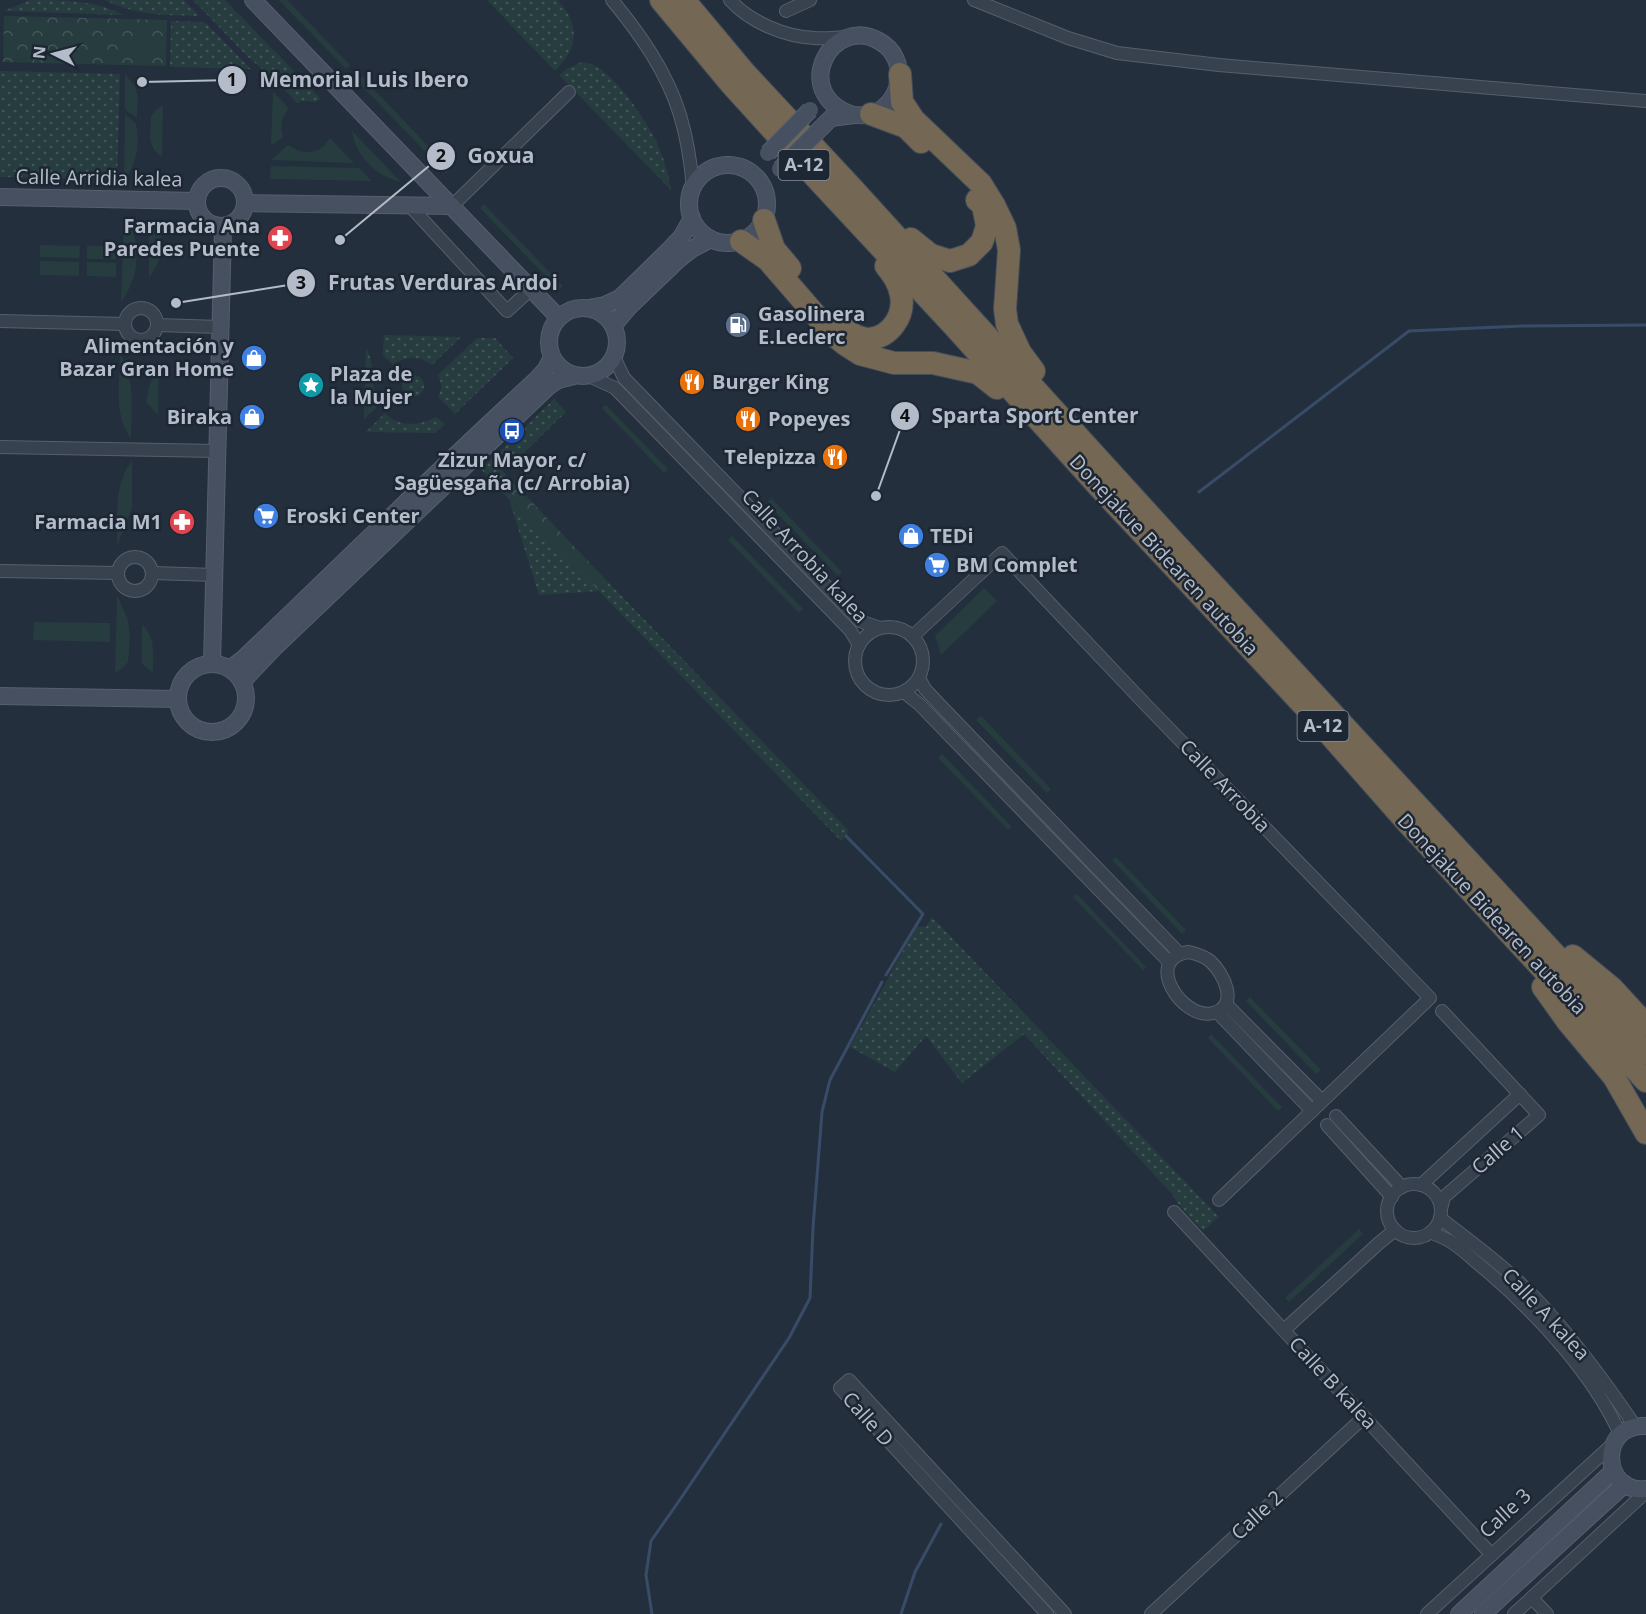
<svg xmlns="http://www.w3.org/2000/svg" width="1646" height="1614" viewBox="0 0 1646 1614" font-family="'Open Sans',sans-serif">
<defs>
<pattern id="grass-dots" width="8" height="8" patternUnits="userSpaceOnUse" patternTransform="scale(1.5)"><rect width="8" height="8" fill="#263c3f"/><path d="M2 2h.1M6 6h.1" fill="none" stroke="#435659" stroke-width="1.8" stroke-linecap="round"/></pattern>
<pattern id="park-crowns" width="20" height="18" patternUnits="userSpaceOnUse" patternTransform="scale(1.5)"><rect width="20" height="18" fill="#263c3f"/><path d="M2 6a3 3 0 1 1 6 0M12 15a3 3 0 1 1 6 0" fill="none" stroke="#435659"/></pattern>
</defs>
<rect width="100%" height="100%" fill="#242f3e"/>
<g fill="url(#grass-dots)">
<path d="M30,0C61,0 97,0 123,15L4,11Z"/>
<path d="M105,0H184L199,16C164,15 137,16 105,0Z"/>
<path d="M193,0H225L320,98L316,102L303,101L297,103L278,83L247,56Z"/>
<path d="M487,0H558C580,25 579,47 555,71Z"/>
<path d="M171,21L205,22L251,69L170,67Z"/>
<path d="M582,62C585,63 588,63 591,64C612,70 647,121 656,141C664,157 668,173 671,190L559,75L568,68Z"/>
<path d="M0,71L120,74L117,179L0,177Z"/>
<path d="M384,335L461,337L432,365C419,355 405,355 393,365L383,355Z"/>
<path d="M477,338H495L513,358L455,414L438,397C442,389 442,383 438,375Z"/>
<path d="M366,348C377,368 369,387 379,405L364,419Z"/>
<circle cx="413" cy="386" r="11"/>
<path d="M554,399L566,412L508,468L496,455Z"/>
<path d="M385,413C400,428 419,426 436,417L445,424L435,433L366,432Z"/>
<path d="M491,459L511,480L500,490L481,469Z"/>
<path d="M509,499L599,590L608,582L848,830L846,836L841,841L599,591L539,595Z"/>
<path d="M932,917L1219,1217L1203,1231L1179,1205L1172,1194L1024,1034L962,1083L926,1036L895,1072L850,1047L917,926L926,927Z"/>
</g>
<g fill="url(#park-crowns)">
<path d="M4,16L167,20L166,66L3,62Z"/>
<path d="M511,480L608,582L599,591L500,490Z"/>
</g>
<g fill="#263c3f">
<path d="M279,0H287L350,65L346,69Z"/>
<path d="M132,39L150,40L149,60L131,59Z"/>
<path d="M125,75C142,89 137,99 137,118L127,111L125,107Z"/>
<path d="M362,77L450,169L446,173L357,81Z"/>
<path d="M273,91L289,109C281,116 280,127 283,137L271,146Z"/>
<path d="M163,105L162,157L154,150L150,140L151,116L157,109Z"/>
<path d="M125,114L136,124C140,143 137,165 124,179Z"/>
<path d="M352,131L401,182C375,176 356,156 352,131Z"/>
<path d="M330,138L354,163L271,160L288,145C303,156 320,155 330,138Z"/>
<path d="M271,166L359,168L372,181L270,179Z"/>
<path d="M484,204L563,286L559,290L480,208Z"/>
<path d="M162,220C161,242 164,260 149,277V238L151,231Z"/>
<path d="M124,221C139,231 138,260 134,276C131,286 126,295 121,303Z"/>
<path d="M40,245L80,246L79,258L40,257Z"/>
<rect x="87" y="246" width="29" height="13"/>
<path d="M40,261L79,262V276L40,275Z"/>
<path d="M87,262L116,263V277L87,276Z"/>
<path d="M120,353C135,379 132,409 131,438C113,416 120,379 120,353Z"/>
<path d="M159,365L158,415L146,402L150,384Z"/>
<path d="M606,405L668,469L664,473L602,408Z"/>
<path d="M132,461V508L117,546C118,519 113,483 132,461Z"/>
<path d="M771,498L842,572L838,576L767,503Z"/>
<path d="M732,536L803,609L799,613L728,540Z"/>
<path d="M984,588L997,601L941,655L935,636Z"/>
<path d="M117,595L128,620L130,636L128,662L124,667L115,673Z"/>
<path d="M34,622L110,623V642L33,640Z"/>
<path d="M142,624C156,638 153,655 153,673L142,664Z"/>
<path d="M981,716L1051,789L1047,793L976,720Z"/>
<path d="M942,754L1012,827L1008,830L938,758Z"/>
<path d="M1116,857L1186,930L1182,934L1112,860Z"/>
<path d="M1077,894L1146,967L1143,970L1073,897Z"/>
<path d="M1250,997L1321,1070L1316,1074L1246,1001Z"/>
<path d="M1211,1034L1282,1107L1278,1111L1208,1038Z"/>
<path d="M1359,1229L1363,1234L1289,1302L1285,1298Z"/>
</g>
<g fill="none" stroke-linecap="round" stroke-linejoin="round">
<g stroke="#394c67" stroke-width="3">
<path d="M1199,492L1409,331L1522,326L1646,325"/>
<path d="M846,836L923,914L886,975"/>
<path d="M652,1614L646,1575L651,1541L679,1501L789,1338L810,1298L813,1228L822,1112L830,1080L882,982"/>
<path d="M901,1614L915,1572L941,1524"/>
</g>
<g stroke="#565f6c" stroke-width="14">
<g id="street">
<path d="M612,0C640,34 667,72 680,115C687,138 691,164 693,188"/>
<path d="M730,0C750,22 785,37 815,38C826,39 837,37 848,37"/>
<path d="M974,0L1068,38L1117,53L1219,65L1646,101"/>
<path d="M786,11L810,0"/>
<path d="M410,206L507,311L531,289"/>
<path d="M452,206L569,92"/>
<circle cx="141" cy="324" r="16"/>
<path d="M0,321L125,324"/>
<path d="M157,325L220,327"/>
<path d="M614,357L624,378L860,621L880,628"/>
<path d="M589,376L615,388L850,630L859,645"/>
<path d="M0,447L217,451"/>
<circle cx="135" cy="574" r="17"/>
<path d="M0,571L118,573"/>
<path d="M153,573L214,575"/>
<circle cx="889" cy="661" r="34"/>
<path d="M913,636L1002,553L1146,705L1430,998L1219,1200"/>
<path d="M919,678L925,689L939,704L1179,953"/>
<path d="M904,692L919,704L1169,962"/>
<path d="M1189,952C1197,954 1204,956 1210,961C1224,973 1240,1007 1213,1013C1182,1021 1142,958 1189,952Z"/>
<path d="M1226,1004L1322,1101"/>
<path d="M1217,1012L1312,1111"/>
<path d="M1336,1116L1402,1187"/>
<path d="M1327,1125L1392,1197"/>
<circle cx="1414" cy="1211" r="27"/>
<path d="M1421,1185L1520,1094"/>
<path d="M1441,1209L1444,1197L1539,1115L1442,1011"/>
<path d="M1174,1212L1491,1554"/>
<path d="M1440,1218C1478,1247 1517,1276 1548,1312C1580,1348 1608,1386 1635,1426"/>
<path d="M1431,1232C1436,1235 1442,1237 1448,1240C1462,1248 1474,1261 1487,1271C1537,1314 1593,1374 1620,1434"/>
<path d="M1284,1330L1379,1243L1395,1230"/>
<path d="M1532,1598L1547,1614"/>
<path d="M1047,1614L840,1388L849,1380L1065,1614"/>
<path d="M1151,1614L1364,1417"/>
<path d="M1427,1614L1613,1444"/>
<path d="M1514,1614L1646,1492"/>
</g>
</g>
<g stroke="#565f6c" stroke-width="18">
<g id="secondary">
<path d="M253,0L559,318"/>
<path d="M823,126L831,118C838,117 846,116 854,115C860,115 866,116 872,114C903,103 910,58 879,41C831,14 789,94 853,115"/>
<circle cx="728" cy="204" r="39"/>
<circle cx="221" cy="202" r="24"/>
<path d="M0,197L197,201"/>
<path d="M245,203L452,206"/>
<circle cx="583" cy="342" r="34"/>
<path d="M589,308L605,305L620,298L669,250L682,236L692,218"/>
<path d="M613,326L629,307L678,260L692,249L711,239"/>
<circle cx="212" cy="698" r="34"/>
<path d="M212,664L223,227"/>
<path d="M230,669L243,659C340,566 436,472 535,381L546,369L552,357"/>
<path d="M242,682L273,649L548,387L558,380L574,376"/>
<path d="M0,696L177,699"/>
<path d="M1646,1426C1598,1423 1601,1494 1646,1489"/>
<path d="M1459,1614L1613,1471"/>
<path d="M1483,1614L1625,1484"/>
</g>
</g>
<g stroke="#434c59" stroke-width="24">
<g id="highway">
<path d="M661,0L731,84L818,180L953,325L1099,487L1309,711L1405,820L1646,1081"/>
<path d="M684,0L745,73L853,189L1174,542L1646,1053"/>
<path d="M900,74L902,102L914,120L981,184L994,205L1005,228L1009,250L1005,309L1007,324L1020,352L1034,371"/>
<path d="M871,114L906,127L921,142"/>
<path d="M764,220L774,249L790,268"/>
<path d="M911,239L931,255L950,261L969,255L982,242L987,226L983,205L977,200"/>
<path d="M741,241L768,260L832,334L846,345L860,354L894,363H933L978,373L997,388"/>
<path d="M836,322C845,330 857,339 869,339C891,337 905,315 901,295C899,283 893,275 886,266"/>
<path d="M1573,956L1612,988L1646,1025"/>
<path d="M1543,987L1568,1022L1614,1077L1646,1133"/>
</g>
</g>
<use href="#street" stroke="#38414e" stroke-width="12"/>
<use href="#secondary" stroke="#465061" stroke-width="16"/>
<use href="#highway" stroke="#746855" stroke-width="22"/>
<g stroke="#565f6c" stroke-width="18" stroke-linecap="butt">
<g id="secondary-bridge">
<path d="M768,153L810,110"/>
<path d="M780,169L823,126"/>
</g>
</g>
<use href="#secondary-bridge" stroke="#465061" stroke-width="16"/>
</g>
<defs>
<g id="pharmacy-disc" transform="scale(1.35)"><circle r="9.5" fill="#e0444e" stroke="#1d2633"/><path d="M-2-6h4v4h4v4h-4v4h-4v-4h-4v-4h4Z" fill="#fff"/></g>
<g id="fuel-disc" transform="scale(1.35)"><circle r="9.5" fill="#5c6f8a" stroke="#1d2633"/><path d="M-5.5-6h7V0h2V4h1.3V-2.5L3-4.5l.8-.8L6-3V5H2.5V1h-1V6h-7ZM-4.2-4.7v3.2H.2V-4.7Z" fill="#fff"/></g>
<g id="shop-disc" transform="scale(1.35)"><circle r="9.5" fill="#3f7fe0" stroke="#1d2633"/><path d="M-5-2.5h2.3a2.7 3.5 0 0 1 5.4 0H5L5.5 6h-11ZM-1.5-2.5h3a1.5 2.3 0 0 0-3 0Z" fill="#fff"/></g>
<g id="restaurant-disc" transform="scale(1.35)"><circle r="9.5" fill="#e8710a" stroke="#1d2633"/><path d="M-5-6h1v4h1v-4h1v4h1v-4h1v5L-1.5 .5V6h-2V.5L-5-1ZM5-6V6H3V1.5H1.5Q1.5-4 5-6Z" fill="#fff"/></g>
<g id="sight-disc" transform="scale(1.35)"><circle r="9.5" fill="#0f9aa8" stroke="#1d2633"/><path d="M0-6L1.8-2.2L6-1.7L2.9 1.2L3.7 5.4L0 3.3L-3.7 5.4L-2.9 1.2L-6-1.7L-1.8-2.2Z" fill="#fff"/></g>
<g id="bus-disc" transform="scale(1.35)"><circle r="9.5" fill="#1a4fb4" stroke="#1d2633"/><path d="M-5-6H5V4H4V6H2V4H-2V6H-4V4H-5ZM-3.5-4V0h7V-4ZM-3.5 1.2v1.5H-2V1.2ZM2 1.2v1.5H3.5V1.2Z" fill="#fff"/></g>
<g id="supermarket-disc" transform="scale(1.35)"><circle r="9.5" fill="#3f7fe0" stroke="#1d2633"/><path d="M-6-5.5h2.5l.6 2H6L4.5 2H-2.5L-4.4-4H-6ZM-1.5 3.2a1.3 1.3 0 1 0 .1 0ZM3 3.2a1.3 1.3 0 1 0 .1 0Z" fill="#fff"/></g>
</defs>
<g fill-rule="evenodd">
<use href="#pharmacy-disc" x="280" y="238"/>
<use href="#fuel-disc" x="738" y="325"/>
<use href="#shop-disc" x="254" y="358"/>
<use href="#restaurant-disc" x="692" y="382"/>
<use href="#sight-disc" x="311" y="385"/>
<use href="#shop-disc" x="252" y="417"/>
<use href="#restaurant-disc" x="748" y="419"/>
<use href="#bus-disc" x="512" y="431"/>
<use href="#restaurant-disc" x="835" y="457"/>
<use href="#supermarket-disc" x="266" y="516"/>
<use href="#pharmacy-disc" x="182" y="522"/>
<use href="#shop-disc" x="911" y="536"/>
<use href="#supermarket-disc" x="937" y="565"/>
</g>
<g text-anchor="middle" stroke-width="5" stroke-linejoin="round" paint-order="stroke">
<g fill="#1d2633" stroke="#878f9c" stroke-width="1.5">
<rect x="778.5" y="150" width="51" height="30" rx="4.5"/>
<rect x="1297.5" y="711" width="51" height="30" rx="4.5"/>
</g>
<g font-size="18" font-weight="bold" fill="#b4bcc9">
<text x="804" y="171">A-12</text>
<text x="1323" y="732">A-12</text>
</g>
<g font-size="20" fill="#b4bcc9" stroke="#1d2633">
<text transform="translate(99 178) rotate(1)" y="7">Calle Arridia kalea</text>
<text transform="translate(1164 555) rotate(47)" y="7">Donejakue Bidearen autobia</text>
<text transform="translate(805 556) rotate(47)" y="7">Calle Arrobia kalea</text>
<text transform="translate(1225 786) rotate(46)" y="7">Calle Arrobia</text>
<text transform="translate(1492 914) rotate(47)" y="7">Donejakue Bidearen autobia</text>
<text transform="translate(1498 1150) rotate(-41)" y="7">Calle 1</text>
<text transform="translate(1546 1314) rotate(47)" y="7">Calle A kalea</text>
<text transform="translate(1333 1383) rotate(47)" y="7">Calle B kalea</text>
<text transform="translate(868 1419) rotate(48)" y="7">Calle D</text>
<text transform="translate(1505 1513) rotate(-43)" y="7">Calle 3</text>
<text transform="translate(1257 1515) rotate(-43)" y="7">Calle 2</text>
</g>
<g font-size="20" font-weight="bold" fill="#b4bcc9" stroke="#1d2633" text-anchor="start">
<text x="260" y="233" text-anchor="end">Farmacia Ana<tspan x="260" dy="23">Paredes Puente</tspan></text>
<text x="758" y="321">Gasolinera<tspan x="758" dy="23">E.Leclerc</tspan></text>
<text x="234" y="353" text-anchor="end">Alimentación y<tspan x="234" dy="23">Bazar Gran Home</tspan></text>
<text x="330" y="381">Plaza de<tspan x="330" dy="23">la Mujer</tspan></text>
<text x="712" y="389">Burger King</text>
<text x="232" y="424" text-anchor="end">Biraka</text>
<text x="768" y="426">Popeyes</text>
<text x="816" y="464" text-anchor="end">Telepizza</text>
<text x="512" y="467" text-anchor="middle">Zizur Mayor, c/<tspan x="512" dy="23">Sagüesgaña (c/ Arrobia)</tspan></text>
<text x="286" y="523">Eroski Center</text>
<text x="162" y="529" text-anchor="end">Farmacia M1</text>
<text x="930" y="543">TEDi</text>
<text x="956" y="572">BM Complet</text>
</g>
</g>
<path fill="none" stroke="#b4bcc9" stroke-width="2" d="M142 82L232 80M340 240L441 156M176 303L301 283M876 496L905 416"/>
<g fill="#b4bcc9" stroke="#1d2633" stroke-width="2">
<circle cx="142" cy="82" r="6"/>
<circle cx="340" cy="240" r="6"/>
<circle cx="176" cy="303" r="6"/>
<circle cx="876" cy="496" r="6"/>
<circle cx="232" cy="80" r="15"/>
<circle cx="441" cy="156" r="15"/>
<circle cx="301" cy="283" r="15"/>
<circle cx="905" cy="416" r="15"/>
</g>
<g font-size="18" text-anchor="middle" font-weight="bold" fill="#111">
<text x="232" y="86">1</text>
<text x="441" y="162">2</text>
<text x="301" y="289">3</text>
<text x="905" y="422">4</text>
</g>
<g font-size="21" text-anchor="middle" font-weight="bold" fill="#b4bcc9" stroke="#1d2633" stroke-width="5" stroke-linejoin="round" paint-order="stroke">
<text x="364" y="87">Memorial Luis Ibero</text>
<text x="501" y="163">Goxua</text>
<text x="443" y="290">Frutas Verduras Ardoi</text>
<text x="1035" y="423">Sparta Sport Center</text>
</g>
<g transform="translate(54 54) rotate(276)" stroke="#1d2633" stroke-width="4.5" paint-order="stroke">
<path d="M0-4.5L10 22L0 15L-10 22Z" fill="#b4bcc9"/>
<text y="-9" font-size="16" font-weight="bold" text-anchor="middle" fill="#b4bcc9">N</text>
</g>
</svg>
